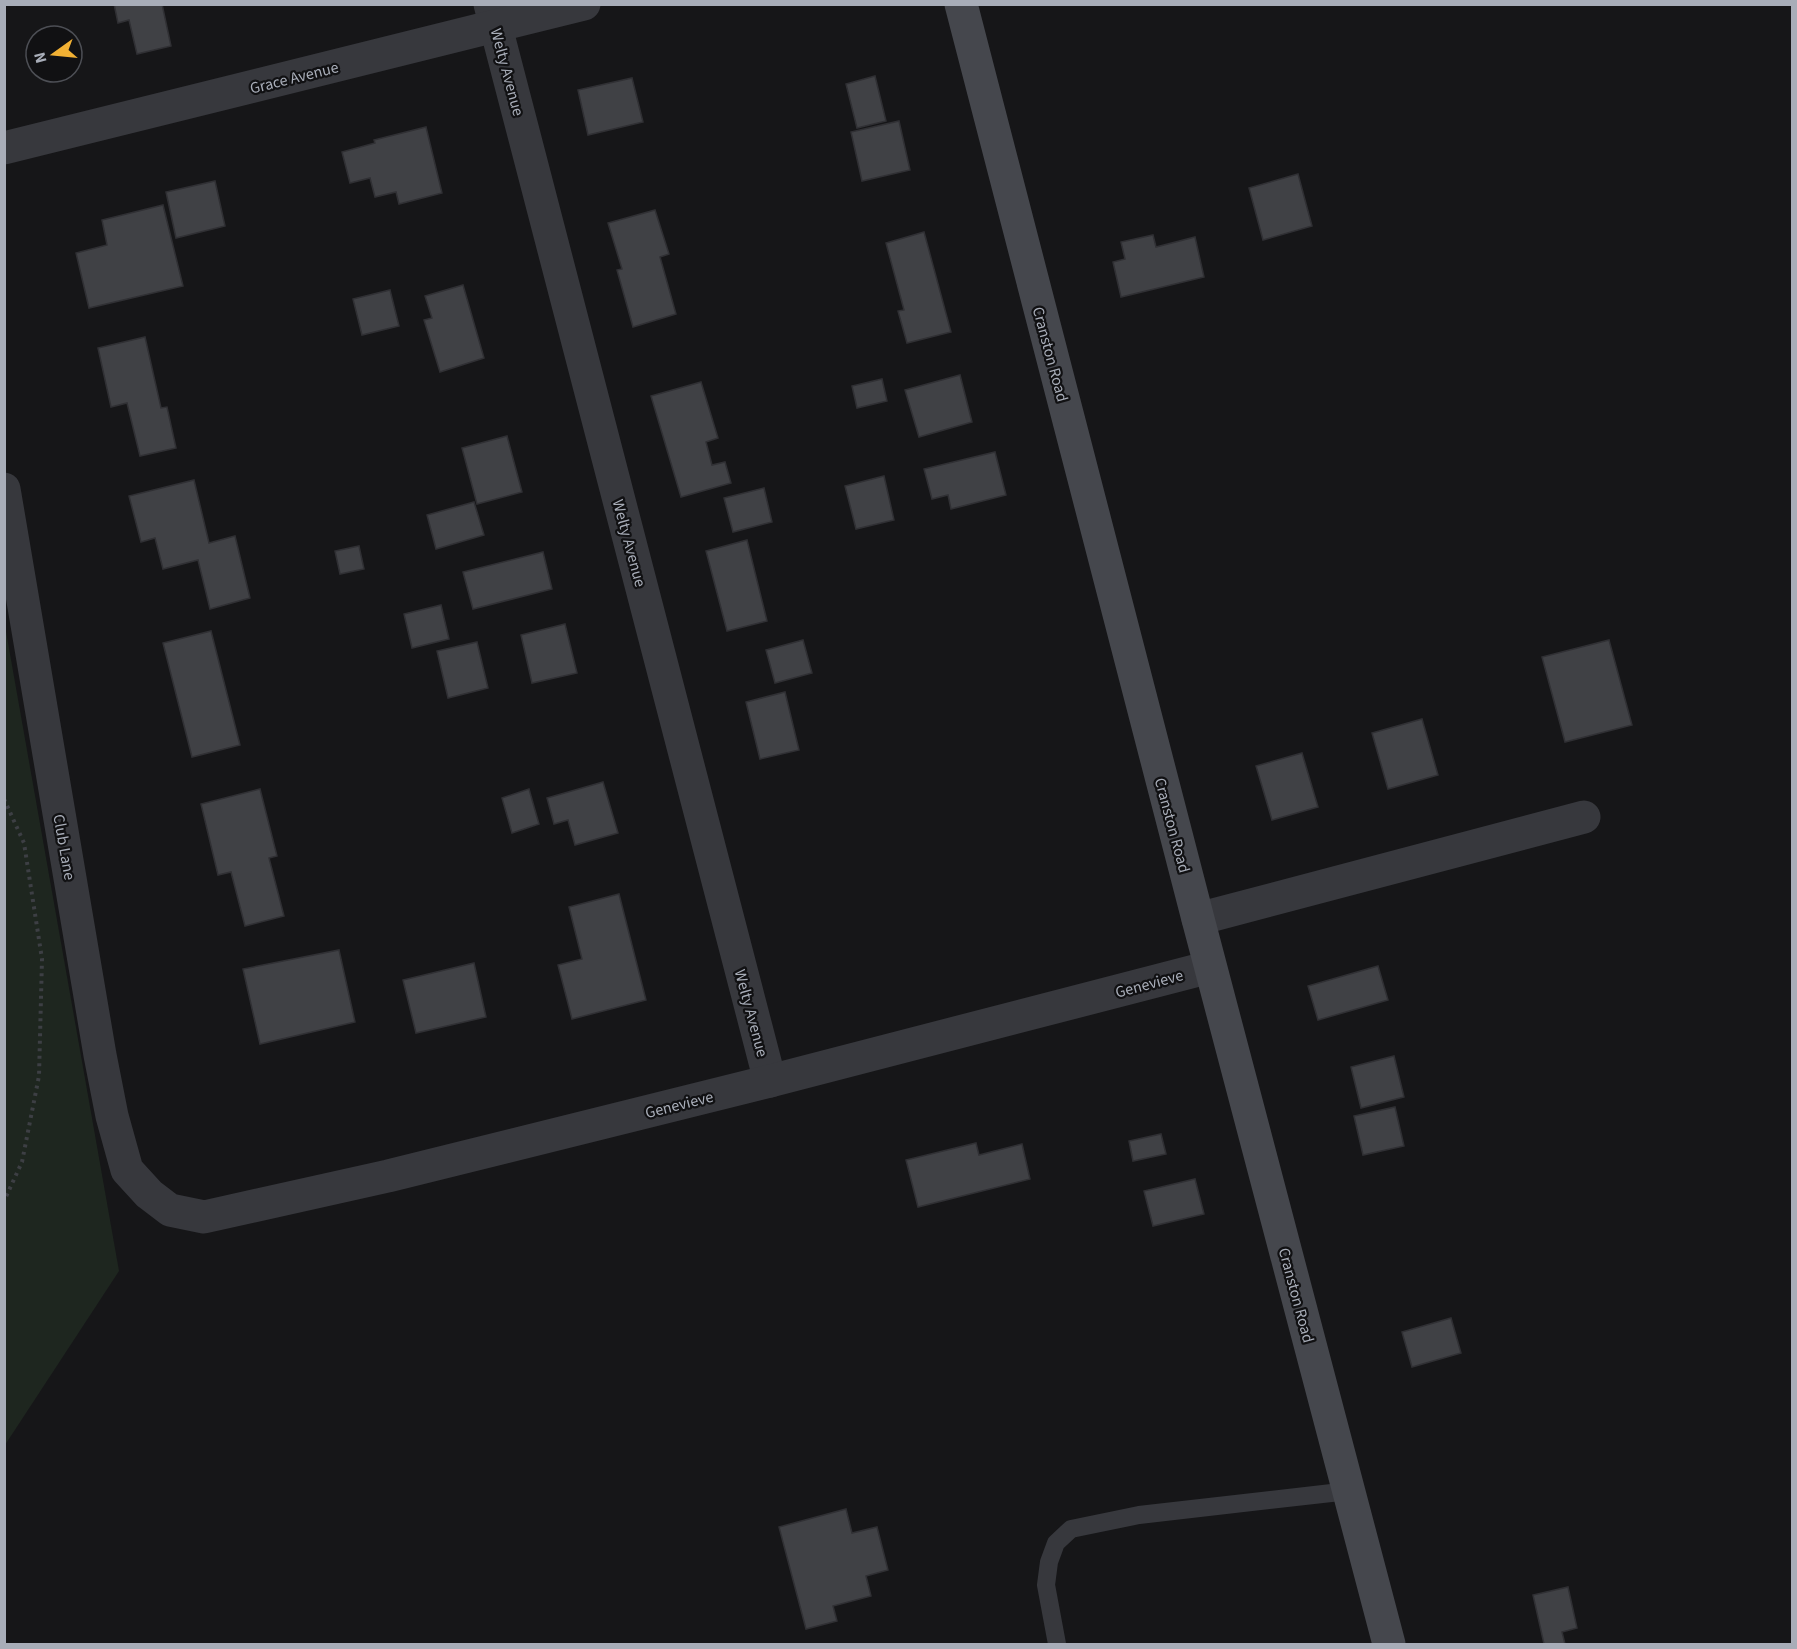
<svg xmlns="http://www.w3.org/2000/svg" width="1797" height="1649" viewBox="0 0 1797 1649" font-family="'Source Sans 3',sans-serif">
<rect width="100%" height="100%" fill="#161618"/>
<path fill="#1e261f" d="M4,620L119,1271L5,1445H4Z"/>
<g fill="#404145" stroke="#303034" stroke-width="1.5">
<path d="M114,4H162L171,46L137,54L129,20L118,23Z"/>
<path d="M875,76L886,121L857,128L846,84Z"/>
<path d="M632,78L643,122L588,135L578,90Z"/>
<path d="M899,121L910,170L862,181L851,132Z"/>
<path d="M426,127L442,193L399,204L396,192L375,197L370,178L350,183L342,152L375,143L374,140Z"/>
<path d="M1298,174L1312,226L1263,240L1249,188Z"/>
<path d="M215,181L225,226L176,238L166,192Z"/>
<path d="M163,205L183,286L89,308L76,253L107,245L102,220Z"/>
<path d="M655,210L669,254L660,257L676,314L633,327L617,270L622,269L608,223Z"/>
<path d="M924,232L951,332L907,343L898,311L904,310L886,243Z"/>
<path d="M1153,235L1156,247L1195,237L1204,277L1121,297L1113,262L1125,259L1121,242Z"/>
<path d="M463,285L484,358L440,372L424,320L432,318L425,296Z"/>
<path d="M390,290L399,326L362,335L353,299Z"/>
<path d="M145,337L161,408L167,407L176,448L140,456L127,403L111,407L98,348Z"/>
<path d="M960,375L972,422L919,437L905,390Z"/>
<path d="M882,379L887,401L857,408L852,386Z"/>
<path d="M701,382L718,438L706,442L712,465L725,462L731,483L681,497L651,396Z"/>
<path d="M507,436L522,492L477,504L462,448Z"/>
<path d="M995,452L1006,495L951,509L948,495L932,499L924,469Z"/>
<path d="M884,476L894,520L856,529L845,486Z"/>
<path d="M194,480L209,543L235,536L250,598L210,609L198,560L163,569L155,538L141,542L129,496Z"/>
<path d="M764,488L772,522L733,532L724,498Z"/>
<path d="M474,502L484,535L436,549L427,515Z"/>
<path d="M747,540L767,621L727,631L706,551Z"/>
<path d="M359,546L364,569L340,574L335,551Z"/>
<path d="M543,552L552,589L473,609L463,572Z"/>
<path d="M441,605L449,639L412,648L404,614Z"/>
<path d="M565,624L577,673L532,683L521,635Z"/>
<path d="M211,631L240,745L192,757L163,643Z"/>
<path d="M803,640L812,673L775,683L766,650Z"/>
<path d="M1609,640L1632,725L1565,742L1542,657Z"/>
<path d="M477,642L488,688L448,698L437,651Z"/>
<path d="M785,692L799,750L760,759L746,702Z"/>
<path d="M1422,719L1438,775L1388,789L1372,733Z"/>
<path d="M1302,753L1318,807L1272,820L1256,766Z"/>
<path d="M603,782L618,833L575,845L568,820L554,824L547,798Z"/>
<path d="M260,789L277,856L269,858L284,916L245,926L231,872L218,875L201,804Z"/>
<path d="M529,789L539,824L512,833L502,798Z"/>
<path d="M619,894L646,1000L572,1019L558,965L582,959L569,907Z"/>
<path d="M339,950L355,1022L260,1044L243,969Z"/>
<path d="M474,963L486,1017L416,1033L403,980Z"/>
<path d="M1378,966L1388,1000L1318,1020L1308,986Z"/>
<path d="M1394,1056L1404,1097L1361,1108L1351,1067Z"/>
<path d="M1395,1107L1404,1146L1363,1155L1354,1116Z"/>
<path d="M1161,1134L1166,1154L1133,1161L1129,1141Z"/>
<path d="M976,1143L979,1155L1022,1144L1030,1179L918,1207L906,1160Z"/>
<path d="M1195,1179L1204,1214L1153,1226L1144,1191Z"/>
<path d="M1451,1318L1461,1353L1412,1367L1402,1332Z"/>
<path d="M846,1509L852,1533L877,1527L888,1570L866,1576L871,1596L833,1606L837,1621L806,1629L779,1527Z"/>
<path d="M1568,1587L1577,1628L1562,1632L1565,1644H1544L1533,1595Z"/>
</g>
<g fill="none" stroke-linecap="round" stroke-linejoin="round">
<path stroke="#3d3f44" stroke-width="4" stroke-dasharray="3 4.5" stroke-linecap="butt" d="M4,799L24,843L42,959L39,1076L22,1162L4,1201"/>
<path stroke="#37383d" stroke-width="18" d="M1057,1644L1046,1585L1049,1562L1056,1543L1071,1529L1139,1515L1349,1491"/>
<g stroke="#37383d" stroke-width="33">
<path d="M490,4L770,1081"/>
<path d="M4,148L584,4"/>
<path d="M4,489L100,1055L112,1116L127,1170L149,1194L170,1210L204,1217L388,1176L770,1081L1210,967"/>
<path d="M1198,919L1584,817"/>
</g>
<path stroke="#45474d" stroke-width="33" d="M961,4L1198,919L1389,1644"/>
</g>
<g text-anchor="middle" stroke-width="4.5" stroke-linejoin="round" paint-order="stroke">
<g font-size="16" fill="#a8adb8" stroke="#111113">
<text transform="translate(508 72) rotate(75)" y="6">Welty Avenue</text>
<text transform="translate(294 77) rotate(-14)" y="6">Grace Avenue</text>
<text transform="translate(1051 354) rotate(75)" y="6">Cranston Road</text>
<text transform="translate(630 543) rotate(75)" y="6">Welty Avenue</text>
<text transform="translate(1173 825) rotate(75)" y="6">Cranston Road</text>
<text transform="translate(65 847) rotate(80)" y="6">Club Lane</text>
<text transform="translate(1149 983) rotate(-15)" y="6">Genevieve</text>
<text transform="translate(752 1013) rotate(75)" y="6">Welty Avenue</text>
<text transform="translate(679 1104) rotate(-14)" y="6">Genevieve</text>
<text transform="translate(1297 1295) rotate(75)" y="6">Cranston Road</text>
</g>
</g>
<rect width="1797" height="1649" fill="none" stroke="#a8adb8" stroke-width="12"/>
<g transform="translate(54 54) rotate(255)"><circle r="28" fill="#111113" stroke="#4d4f55" stroke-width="1.5"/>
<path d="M0-4.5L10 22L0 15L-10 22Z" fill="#f2b134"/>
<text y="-9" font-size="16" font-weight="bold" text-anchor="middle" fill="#a8adb8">N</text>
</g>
</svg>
